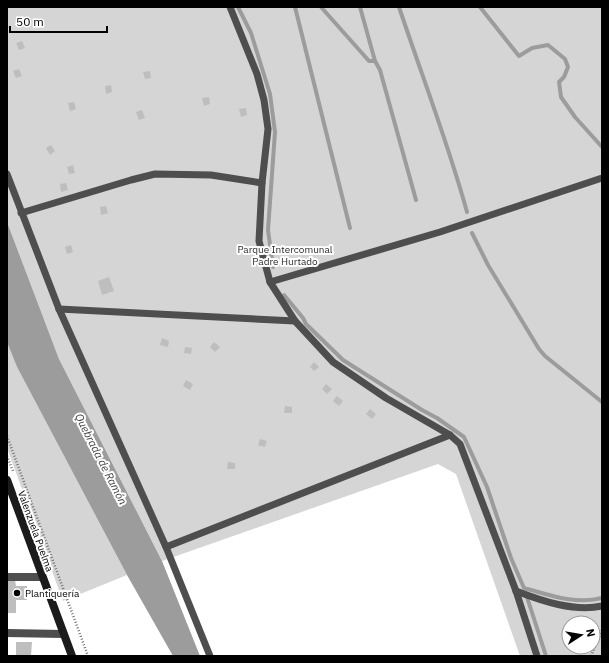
<svg xmlns="http://www.w3.org/2000/svg" width="609" height="663" viewBox="0 0 609 663" font-family="'IBM Plex Sans',sans-serif">
<rect width="100%" height="100%" fill="#fff"/>
<g fill="#d5d5d5" fill-rule="evenodd">
<path d="M7,7H602V656H520L456,474L438,464L162,561L59,359L7,222ZM569,623H593V647H569Z"/>
<path d="M7,342L17,367L127,575L63,601L7,448Z"/>
</g>
<path fill="#9c9c9c" d="M7,222L59,359L162,561L200,656H173L127,575L17,367L7,342Z"/>
<g fill="none" stroke-linecap="round" stroke-linejoin="round">
<g stroke="#9c9c9c" stroke-width="4">
<path d="M238,7L251,33L270,94L275,132L268,230L273,267"/>
<path d="M295,7L350,228"/>
<path d="M321,7L369,61H375L380,70L416,200"/>
<path d="M360,7L375,61"/>
<path d="M399,7C422,76 448,143 467,212"/>
<path d="M480,7L519,56L532,48L548,45L565,59L568,67L564,77L559,82L561,97L575,117L602,147"/>
<path d="M472,233L488,265L539,349L545,356L602,402"/>
<path d="M284,295L303,318L306,324L343,360L422,410L437,418L464,437L487,487L511,558L524,588C550,595 575,605 602,598"/>
<path d="M526,594L546,656"/>
</g>
</g>
<g fill="#bebebe">
<path d="M22,41L25,48L19,50L16,43Z"/>
<path d="M19,69L22,76L16,78L13,71Z"/>
<path d="M150,71L151,78L145,79L143,72Z"/>
<path d="M111,85L112,92L106,94L105,86Z"/>
<path d="M209,97L210,104L204,106L202,98Z"/>
<path d="M74,102L76,109L70,111L68,103Z"/>
<path d="M246,108L247,115L241,117L239,109Z"/>
<path d="M142,110L145,118L139,120L136,112Z"/>
<path d="M51,145L55,151L50,155L46,148Z"/>
<path d="M73,165L75,173L69,174L67,167Z"/>
<path d="M66,183L68,190L61,192L60,184Z"/>
<path d="M106,206L108,213L101,215L100,207Z"/>
<path d="M71,245L73,252L67,254L65,247Z"/>
<path d="M109,277L114,291L102,295L98,281Z"/>
<path d="M162,338L169,341L168,347L160,345Z"/>
<path d="M214,342L220,347L215,352L210,347Z"/>
<path d="M185,347L192,348L191,354L184,353Z"/>
<path d="M314,362L319,367L314,371L310,367Z"/>
<path d="M186,380L193,384L190,390L183,386Z"/>
<path d="M326,384L332,389L327,394L322,389Z"/>
<path d="M337,396L343,401L339,406L333,401Z"/>
<path d="M285,406L292,407V413H284Z"/>
<path d="M370,409L376,414L372,419L366,414Z"/>
<path d="M260,439L267,441L265,447L258,445Z"/>
<path d="M228,462L235,463V469H227Z"/>
<path d="M7,580H15L16,586H27V600H16V613H7Z"/>
<path d="M16,642H32L31,656H16Z"/>
</g>
<g fill="none" stroke-linecap="round" stroke-linejoin="round">
<g stroke="#707070" stroke-width="2.5" stroke-dasharray="1 2" stroke-linecap="butt">
<path d="M7,436L88,656"/>
<path d="M7,456L13,471"/>
<path d="M591,656L602,630"/>
</g>
<g stroke="#4e4e4e" stroke-width="7">
<path d="M230,7L257,74L264,100L268,129L262,183L259,241L270,282L295,321L333,362L386,398L450,435L460,444L516,591L537,656"/>
<path d="M7,174L59,309L166,547L210,656"/>
<path d="M21,213L131,180L155,174L211,175L262,183"/>
<path d="M270,282L440,232L602,178"/>
<path d="M59,309L295,321"/>
<path d="M166,547L450,435"/>
<path d="M516,591C542,601 574,612 602,606"/>
</g>
<g stroke="#4e4e4e" stroke-width="8">
<path d="M7,577H42"/>
<path d="M7,633L63,634"/>
</g>
<path stroke="#1b1b1b" stroke-width="8" d="M7,480L72,656"/>
</g>
<circle fill="#000" stroke="#fff" stroke-width="1.5" cx="17" cy="593" r="4"/>
<g text-anchor="middle" stroke-width="4" stroke-linejoin="round" paint-order="stroke">
<g font-size="10" fill="#2c2c2c" stroke="#fff">
<text x="285" y="253">Parque Intercomunal<tspan x="285" dy="12">Padre Hurtado</tspan></text>
</g>
<g font-size="10" fill="#000" stroke="#fff">
<text transform="translate(36 531) rotate(70)" y="4">Valenzuela Puelma</text>
</g>
<g font-size="10" fill="#000" stroke="#fff" text-anchor="start">
<text x="25" y="597">Plantiquería</text>
</g>
<g font-size="11" font-style="italic" fill="#3d3d3d" stroke="#fff">
<text transform="translate(101 459) rotate(63)" y="4">Quebrada de Ramón</text>
</g>
</g>
<rect width="609" height="663" fill="none" stroke="#000000" stroke-width="16"/>
<g transform="translate(581 635) rotate(78)"><circle r="19" fill="#ffffff" stroke="#999999"/>
<path d="M0-3L7 15L0 10L-7 15Z" fill="#000000"/>
<text y="-6" font-size="11" font-weight="bold" text-anchor="middle" fill="#000000">N</text>
</g>
<path d="M10 26v6h97v-6" fill="none" stroke="#000000" stroke-width="2"/>
<text x="16" y="26" font-size="12" fill="#000000" stroke="#ffffff" stroke-width="3" paint-order="stroke">50 m</text>
</svg>
